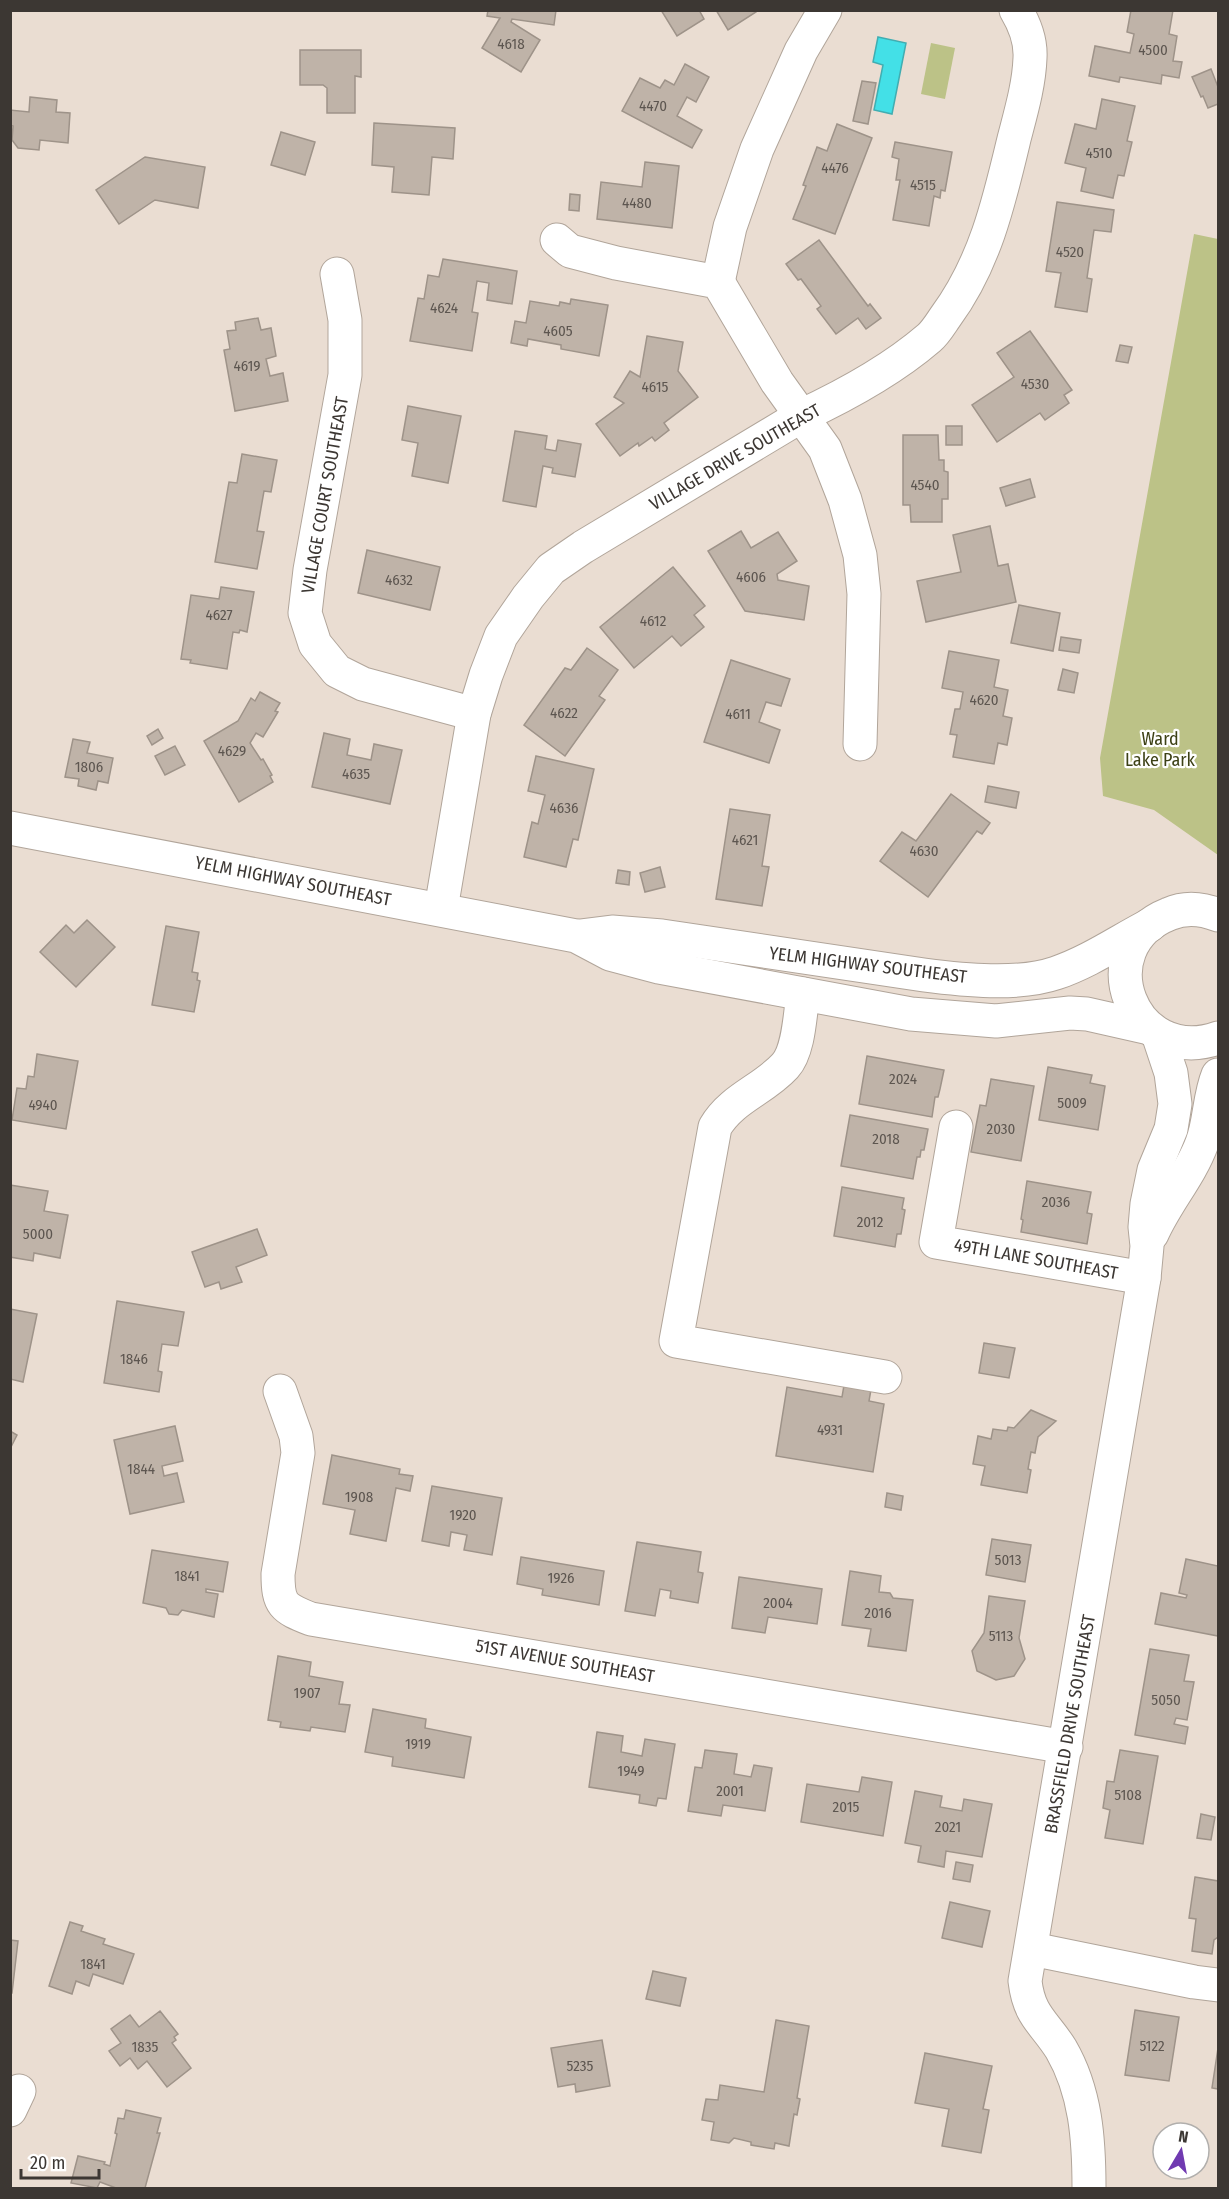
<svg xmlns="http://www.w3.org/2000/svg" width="1229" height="2199" viewBox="0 0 1229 2199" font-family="'Fira Sans Condensed',sans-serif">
<rect width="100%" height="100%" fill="#eaddd2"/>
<g fill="#bcc287">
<path d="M931,43L955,48L945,99L921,94Z"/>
<path d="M1194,234L1218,239V855L1154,810L1103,796L1100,758Z"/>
</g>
<path fill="#43e0e7" stroke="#41adb1" stroke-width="1.5" d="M878,37L906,43L892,114L874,110L883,65L873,62Z"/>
<g fill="#bfb3a8" stroke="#9e9389" stroke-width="1.5">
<path d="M488,10H556L554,25L512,19L511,22L540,40L521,72L482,48L500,18L487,16Z"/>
<path d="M661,10H699L704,19L677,36Z"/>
<path d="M716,10H755L756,12L728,30Z"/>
<path d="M1131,10H1173L1169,34L1177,36L1173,61L1182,62L1179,78L1162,75L1161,84L1120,77L1119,82L1089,76L1095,46L1130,53L1134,34L1127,32Z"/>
<path d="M300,50H361V77L355,76V113H327V88L323,85H300Z"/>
<path d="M685,64L709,77L696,102L687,97L677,116L702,130L692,148L622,111L640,78L660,88L665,80L674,85Z"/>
<path d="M1211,69L1218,87V104L1208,108L1203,96L1201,97L1192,77Z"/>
<path d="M862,81L876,83L868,124L853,121Z"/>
<path d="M30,97L57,100L56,112L70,113L68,143L40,140L39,150L18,148L12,140L13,126L10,125V110L29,112Z"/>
<path d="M1102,99L1135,106L1127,141L1132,142L1124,176L1118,175L1113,198L1081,191L1086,168L1065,163L1075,124L1096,129Z"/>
<path d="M374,123L455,128L453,159L432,157L429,195L392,192L394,167L372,165Z"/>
<path d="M837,124L872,138L835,234L793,219L806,186L803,185L817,147L827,151Z"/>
<path d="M281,132L315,142L305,175L271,165Z"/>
<path d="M895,142L952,152L945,191L941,190L940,198L934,196L929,226L893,220L900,180H896L899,159L892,157Z"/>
<path d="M145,157L205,167L198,208L155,200L119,224L96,190Z"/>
<path d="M645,162L679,166L672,228L597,219L601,182L642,187Z"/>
<path d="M570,194L580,195L579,211L569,210Z"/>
<path d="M1057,202L1114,210L1111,232L1094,230L1087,278L1092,279L1087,312L1055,307L1061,273L1046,271Z"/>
<path d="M819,240L868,306L870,304L881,318L866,329L858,318L836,334L817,309L821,306L801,279L798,280L786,264Z"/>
<path d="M443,259L517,271L512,304L487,300L489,283L477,281L472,312L478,313L472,351L410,341L418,298L424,299L428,275L439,277Z"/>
<path d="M571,299L608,305L599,356L561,349V345L528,339L527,346L511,343L515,321L526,323L530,301L559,306L560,302L570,304Z"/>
<path d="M258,318L261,330L271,328L276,356L266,359L270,376L283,373L288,401L235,411L224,350L230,349L227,331L236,330L235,322Z"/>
<path d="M1030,331L1072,390L1064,395L1069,403L1045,420L1040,413L997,442L972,405L1014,377L997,353Z"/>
<path d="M647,336L683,342L678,371L698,397L664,423L669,430L655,441L652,437L639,446L638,443L620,456L596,424L624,403L614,397L630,371L640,377Z"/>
<path d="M1120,345L1132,347L1128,363L1116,361Z"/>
<path d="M408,406L461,416L448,483L412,476L418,443L402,440Z"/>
<rect x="946" y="426" width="16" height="19"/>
<path d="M515,431L547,436L545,449L556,451L558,440L581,444L575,477L552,473L553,468L543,466L536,507L503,501Z"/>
<path d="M903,435H938L939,460H944V471L948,472V499H942V522H911L910,505H903Z"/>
<path d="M242,454L277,460L271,492L264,491L257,531L264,532L257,569L215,562L229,482L237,483Z"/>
<path d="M1030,479L1035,497L1006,506L1000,488Z"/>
<path d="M990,526L998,566L1008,564L1016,602L926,622L917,581L961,572L953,535Z"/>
<path d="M741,531L751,548L778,532L797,561L777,574L778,580L809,586L804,620L745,611L708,551Z"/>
<path d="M367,550L440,567L430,610L358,593Z"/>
<path d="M673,567L705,606L694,615L704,627L681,646L672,636L634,668L600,627Z"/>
<path d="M221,587L254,592L247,632L240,630L239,633L233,632L227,669L190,663L191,660L181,659L191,595L219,599Z"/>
<path d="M1019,605L1060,613L1053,651L1011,643Z"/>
<path d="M1061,637L1081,640L1079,653L1059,650Z"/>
<path d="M587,648L618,670L599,696L605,700L565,756L524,725L565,668L571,670Z"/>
<path d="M949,651L999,660L994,687L1008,690L1003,716L1012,718L1007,745L998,743L994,764L953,757L957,735L950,734L955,709H960L963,692L942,688Z"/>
<path d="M731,660L790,679L781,706L766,702L759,722L780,730L769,763L704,742Z"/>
<path d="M1063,669L1078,673L1074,693L1058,690Z"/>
<path d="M260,692L280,703L275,711L278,712L263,737L256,733L250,743L261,760L263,759L272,775L270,776L273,782L239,802L204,741L238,721L251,698L255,701Z"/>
<path d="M158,729L163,738L152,745L147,736Z"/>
<path d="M324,733L350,739L347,755L371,760L374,744L402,750L390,804L312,787Z"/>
<path d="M73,739L90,742L87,753L113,758L108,783L98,781L96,790L78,786L79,779L65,777Z"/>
<path d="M175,746L185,765L165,775L155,756Z"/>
<path d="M536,756L594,769L578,840L573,839L566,867L524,857L532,822L538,824L545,795L528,791Z"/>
<path d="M988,786L1019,792L1016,808L985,802Z"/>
<path d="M951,794L990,823L982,834L977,831L928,897L880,861L902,832L916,841Z"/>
<path d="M730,809L770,815L762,866L769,867L762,906L716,899Z"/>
<path d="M660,867L665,887L645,892L640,873Z"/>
<path d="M618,870L630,872L629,885L616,883Z"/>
<path d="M87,920L115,947L76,987L40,952L66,925L74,933Z"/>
<path d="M166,926L199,932L192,972L198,973L197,980L200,981L194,1012L152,1005Z"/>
<path d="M37,1054L78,1061L66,1129L12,1120L17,1088L26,1089L28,1076L34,1077Z"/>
<path d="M867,1056L944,1070L940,1089L938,1097H935L932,1117L859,1104Z"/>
<path d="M1048,1067L1092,1075L1090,1083L1105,1086L1098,1130L1039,1120Z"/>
<path d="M991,1079L1034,1086L1021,1161L971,1152L980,1105L986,1106Z"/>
<path d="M850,1115L928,1129L924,1150H921L920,1157H917L913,1179L841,1166Z"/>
<path d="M1027,1181L1091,1192L1087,1213L1092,1214L1087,1244L1021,1232L1023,1220L1021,1219Z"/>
<path d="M10,1185L48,1191L44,1211L68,1215L60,1258L34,1253L33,1261L10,1257Z"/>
<path d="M842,1187L904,1198L902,1209L905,1210L901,1234H897L895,1247L834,1236Z"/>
<path d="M257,1229L267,1255L236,1267L242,1282L221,1289L219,1282L205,1287L192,1252Z"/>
<path d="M117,1301L184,1312L178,1346L162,1344L158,1371L162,1372L159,1392L104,1383Z"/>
<path d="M10,1309L37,1314L23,1382L10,1379Z"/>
<path d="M984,1343L1015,1348L1009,1378L979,1373Z"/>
<path d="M846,1374L873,1378L869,1401L884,1404L873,1472L776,1456L787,1387L842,1397Z"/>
<path d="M1031,1410L1056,1421L1038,1437L1035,1453L1031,1452L1028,1469L1031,1470L1027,1493L981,1485L985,1466L973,1464L978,1436L991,1439L993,1429L1007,1431L1008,1427L1014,1428Z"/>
<path d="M175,1426L183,1461L162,1466L164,1476L177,1473L184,1502L130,1514L114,1440Z"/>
<path d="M10,1431L17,1435L10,1449Z"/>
<path d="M332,1455L400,1469L399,1474L413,1476L410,1491L396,1488L386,1541L350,1534L355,1510L323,1504Z"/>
<path d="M432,1486L502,1498L492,1555L464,1550L467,1535L451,1532L449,1546L422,1541Z"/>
<path d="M887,1493L903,1496L901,1510L885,1507Z"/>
<path d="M992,1539L1031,1545L1025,1582L986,1575Z"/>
<path d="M637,1542L701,1552L698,1572L703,1573L698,1603L670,1598L671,1591L660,1589L655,1616L625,1611Z"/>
<path d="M152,1550L228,1562L223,1592L206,1589V1592L218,1594L214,1617L182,1610L178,1615L169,1614L166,1608L143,1603Z"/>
<path d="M521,1557L604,1571L599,1605L542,1595L543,1589L517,1584Z"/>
<path d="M1186,1559L1218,1566V1636L1155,1624L1161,1593L1186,1598L1187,1595L1179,1593Z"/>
<path d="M850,1571L881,1576L879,1592L890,1593L893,1598L913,1600L906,1651L868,1646L871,1629L842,1625Z"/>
<path d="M739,1577L822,1589L817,1624L768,1617L765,1633L732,1628Z"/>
<path d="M989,1596L1025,1601L1019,1638L1025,1659L1014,1676L996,1680L977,1671L972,1651L984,1633Z"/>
<path d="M1150,1649L1189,1655L1184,1681L1194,1682L1187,1720L1176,1718L1174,1724L1188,1727L1185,1744L1135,1735Z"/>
<path d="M278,1656L311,1662L309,1676L343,1682L339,1704L350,1705L345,1732L311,1727L310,1731L280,1727L281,1722L268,1720Z"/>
<path d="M373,1709L426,1719L425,1728L471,1737L464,1778L392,1766L393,1757L365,1752Z"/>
<path d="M597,1732L623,1736L621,1752L642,1756L645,1739L675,1744L666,1799L658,1798L656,1806L639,1803L640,1795L589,1787Z"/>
<path d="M705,1750L737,1754L734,1774L751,1777L754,1765L772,1768L765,1811L723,1805L721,1816L688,1811L695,1767L702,1768Z"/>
<path d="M1120,1750L1158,1756L1143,1844L1105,1838L1110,1810L1103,1808L1107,1781L1114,1782Z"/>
<path d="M862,1777L892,1782L883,1836L801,1822L807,1784L859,1792Z"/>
<path d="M915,1791L942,1796L940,1807L962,1811L964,1799L992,1804L982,1857L946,1851L944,1867L918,1862L921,1846L905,1843Z"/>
<path d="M1201,1814L1215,1817L1211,1840L1197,1838Z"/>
<path d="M956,1862L973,1865L970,1882L953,1879Z"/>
<path d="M1195,1877L1218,1881V1937L1214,1940L1212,1954L1192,1951L1196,1919L1189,1918Z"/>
<path d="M950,1902L990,1911L982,1947L942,1938Z"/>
<path d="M70,1922L83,1926L81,1931L105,1939L103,1944L134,1954L123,1984L93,1974L89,1986L76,1981L72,1994L49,1986Z"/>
<path d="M10,1940L18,1941L12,1993H10Z"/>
<path d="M653,1971L686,1978L680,2006L646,1999Z"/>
<path d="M1135,2010L1179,2017L1169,2081L1125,2075Z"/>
<path d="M160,2011L178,2034L174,2037L176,2040L172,2043L191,2068L167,2087L147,2061L138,2069L130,2058L120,2066L109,2051L121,2043L111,2029L130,2015L139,2027Z"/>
<path d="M776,2020L809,2026L797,2098L800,2099L797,2115L794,2114L789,2146L775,2143L774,2149L751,2145V2142L734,2138L729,2143L711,2140L714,2122L702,2120L706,2099L718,2100L720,2085L764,2092Z"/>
<path d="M602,2040L610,2086L576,2092L575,2084L558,2087L551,2048Z"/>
<path d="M1218,2048V2089L1212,2088Z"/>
<path d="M925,2053L992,2066L983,2109L989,2110L981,2153L942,2146L949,2109L915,2103Z"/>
<path d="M126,2110L161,2118L157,2133H160L145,2188H116L100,2182L97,2188L71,2183L78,2156L105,2162L104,2164L110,2166L117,2134L115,2133L118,2118L124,2119Z"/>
</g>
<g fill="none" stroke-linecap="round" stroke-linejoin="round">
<g stroke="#b1a59a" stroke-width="35">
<g id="minor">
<path d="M557,240L570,251L616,263L718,282L777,382L825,449L845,500L860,555L864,594L860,744"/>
<path d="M337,274L345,320V375L310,570L305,613L315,644L337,671L363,684L474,714"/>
<path d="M718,282L730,227L757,149L801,51L825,10"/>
<path d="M441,909L474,714L486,675L501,636L528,597L551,569L583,547L801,416C844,396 893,369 929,338C936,332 941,323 946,316C985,263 999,202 1014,139C1021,112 1029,85 1030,58C1031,41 1025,25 1016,10"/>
<path d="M803,994C800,1014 799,1051 785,1066C763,1090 732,1098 715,1127L676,1341L885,1377"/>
<path d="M956,1127L936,1242L1144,1278"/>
<path d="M1152,1234C1166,1202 1190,1176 1202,1143C1210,1122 1209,1097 1218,1075"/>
<path d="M280,1391L296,1436L298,1453L278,1574C278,1605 283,1608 311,1619L1066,1747"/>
<path d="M1032,1949L1194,1982L1218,1985"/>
<path d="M10,2110L19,2091"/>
<path d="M1089,2188C1089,2140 1086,2092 1061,2049C1044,2022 1029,2016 1025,1981L1144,1278L1147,1246L1145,1227L1147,1204L1154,1170L1171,1129L1175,1104L1171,1073L1158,1034"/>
</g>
</g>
<g stroke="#b1a59a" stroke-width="35">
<g id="major">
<path d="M10,828L576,936L610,954L659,967L911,1014L996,1021L1070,1013L1087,1014L1149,1028"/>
<path d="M1218,915C1203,909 1185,907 1169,914C1086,947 1132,1068 1218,1038"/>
<path d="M580,936L612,932L662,936L924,975C963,980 1018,986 1056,973C1089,962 1119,941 1150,925"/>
</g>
</g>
<use href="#minor" stroke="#fff" stroke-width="33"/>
<use href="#major" stroke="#fff" stroke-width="33"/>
</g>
<g text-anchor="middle" stroke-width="4.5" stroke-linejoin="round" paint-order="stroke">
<g font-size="15" fill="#5d5650">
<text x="511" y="49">4618</text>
<text x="1153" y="55">4500</text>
<text x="653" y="111">4470</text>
<text x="1099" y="158">4510</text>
<text x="835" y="173">4476</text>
<text x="923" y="190">4515</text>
<text x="637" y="208">4480</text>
<text x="1070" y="257">4520</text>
<text x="444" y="313">4624</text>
<text x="558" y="336">4605</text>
<text x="247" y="371">4619</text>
<text x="1035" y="389">4530</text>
<text x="655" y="392">4615</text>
<text x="925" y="490">4540</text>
<text x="751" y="582">4606</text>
<text x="399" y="585">4632</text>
<text x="219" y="620">4627</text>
<text x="653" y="626">4612</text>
<text x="984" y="705">4620</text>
<text x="564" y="718">4622</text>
<text x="738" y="719">4611</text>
<text x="232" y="756">4629</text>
<text x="89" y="772">1806</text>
<text x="356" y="779">4635</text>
<text x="564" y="813">4636</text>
<text x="745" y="845">4621</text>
<text x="924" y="856">4630</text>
<text x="903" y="1084">2024</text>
<text x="1072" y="1108">5009</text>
<text x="43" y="1110">4940</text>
<text x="1001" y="1134">2030</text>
<text x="886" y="1144">2018</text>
<text x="1056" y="1207">2036</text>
<text x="870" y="1227">2012</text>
<text x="38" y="1239">5000</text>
<text x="134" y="1364">1846</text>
<text x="830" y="1435">4931</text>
<text x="141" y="1474">1844</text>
<text x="359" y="1502">1908</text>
<text x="463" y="1520">1920</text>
<text x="1008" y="1565">5013</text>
<text x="187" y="1581">1841</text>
<text x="561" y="1583">1926</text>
<text x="778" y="1608">2004</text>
<text x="878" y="1618">2016</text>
<text x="1001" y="1641">5113</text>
<text x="307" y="1698">1907</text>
<text x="1166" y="1705">5050</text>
<text x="418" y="1749">1919</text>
<text x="631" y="1776">1949</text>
<text x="730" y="1796">2001</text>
<text x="1128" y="1800">5108</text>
<text x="846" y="1812">2015</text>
<text x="948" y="1832">2021</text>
<text x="93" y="1969">1841</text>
<text x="1152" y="2051">5122</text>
<text x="145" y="2052">1835</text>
<text x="580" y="2071">5235</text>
</g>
<g font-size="18" fill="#3c3733" stroke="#fff">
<text transform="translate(735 457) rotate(-30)" y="6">VILLAGE DRIVE SOUTHEAST</text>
<text transform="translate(325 495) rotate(-80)" y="6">VILLAGE COURT SOUTHEAST</text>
<text transform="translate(293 881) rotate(11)" y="6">YELM HIGHWAY SOUTHEAST</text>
<text transform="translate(868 965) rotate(7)" y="6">YELM HIGHWAY SOUTHEAST</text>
<text transform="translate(1036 1259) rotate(10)" y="6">49TH LANE SOUTHEAST</text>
<text transform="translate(565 1661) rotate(10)" y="6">51ST AVENUE SOUTHEAST</text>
<text transform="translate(1070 1724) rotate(-80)" y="6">BRASSFIELD DRIVE SOUTHEAST</text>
</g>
<g font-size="18" fill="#3d4116" stroke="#fff">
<text x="1160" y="745">Ward<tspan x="1160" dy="21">Lake Park</tspan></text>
</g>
</g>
<rect width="1229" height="2199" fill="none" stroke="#3c3733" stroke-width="24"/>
<g transform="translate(1181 2151) rotate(10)"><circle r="28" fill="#ffffff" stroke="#b1afad" stroke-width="1.5"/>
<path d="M0-4.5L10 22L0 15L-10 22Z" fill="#703ab1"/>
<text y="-9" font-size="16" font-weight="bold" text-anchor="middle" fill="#3c3733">N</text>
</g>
<path d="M21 2169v9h78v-9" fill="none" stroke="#3c3733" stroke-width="3"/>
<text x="30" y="2169" font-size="18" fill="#3c3733" stroke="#ffffff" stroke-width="4.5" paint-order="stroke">20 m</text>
</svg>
